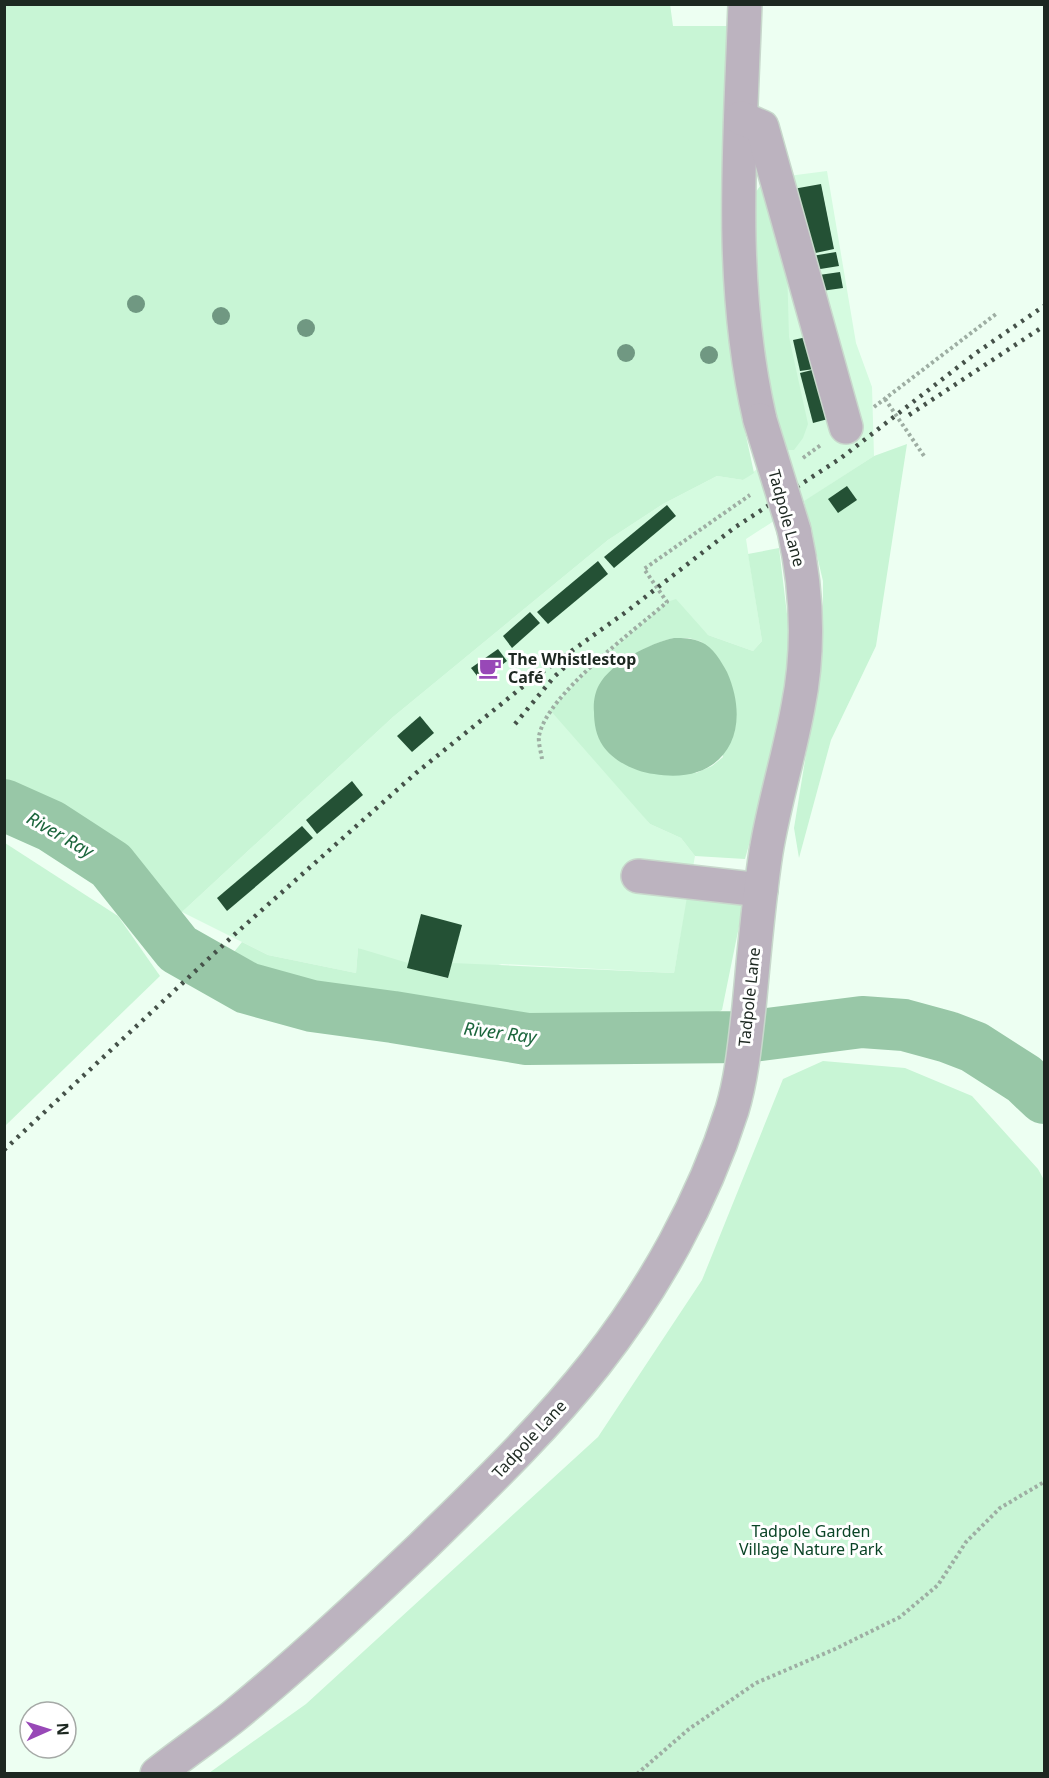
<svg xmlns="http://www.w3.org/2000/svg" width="1049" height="1778" viewBox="0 0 1049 1778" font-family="'Noto Sans',sans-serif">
<rect width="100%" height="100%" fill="#edfff2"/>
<path fill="#d5fbe0" d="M827,171L856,343L872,387L874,456L746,539L762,641L753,651L708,635L667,602L586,672L556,703L650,824L681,838L695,856L674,973L502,964L448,978L407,968L358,948L356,973L268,955L182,912L393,717L608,540L663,504L717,476L743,480L782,450L756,192L765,179Z"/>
<g fill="#c8f5d5" fill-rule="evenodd">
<path d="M670,4L673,26H729L737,373L745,431L754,473L743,480L717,476L663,504L608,540L393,717L182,912L159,913L101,832L51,803L5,788V5Z"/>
<path d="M765,179L787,265L789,337L808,424L803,438L794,450H783L760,339L754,211L756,192Z"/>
<path d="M907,444L876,646L831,740L799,858L794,828L823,650V581L804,501L874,456Z"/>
<path d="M779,548L790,639L788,704L745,859L695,856L681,838L650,824L550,710L586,672L667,602L676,599L708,635L753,651L762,641L748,554ZM674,638H689L702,642L723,757L712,766L696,773L611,671C631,656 650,643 674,638Z"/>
<path d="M5,843L118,916L160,976L5,1126Z"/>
<path d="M688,891L745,897L722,1010L697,1025L489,1018L272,982L226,962L242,942L268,955L356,973L358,948L408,963V968L447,978L452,963L674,973Z"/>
<path d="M823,1061L905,1068L972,1096L1038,1169L1044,1180V1773H209L306,1704L598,1437L702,1280L783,1079Z"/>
</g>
<path fill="#98c7a7" d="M674,638C683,638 692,638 701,642C713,647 721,661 727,672C754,733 723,786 654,774C636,772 613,761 603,746C596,736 594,723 594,712C593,703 595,692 599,685C611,663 650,643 674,638Z"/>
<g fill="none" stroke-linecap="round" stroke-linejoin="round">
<path stroke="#98c7a7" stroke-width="52" d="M4,805L51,826L111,865L178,949L247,988L312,1006L393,1017L527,1039L744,1037L862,1022L904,1025L948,1037L974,1047L1024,1079L1044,1098"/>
</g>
<g fill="#245135">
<path d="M821,184L834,249L806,255L793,189Z"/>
<path d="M836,252L839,266L808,271L806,257Z"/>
<path d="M840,272L843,288L814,292L812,276Z"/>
<path d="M807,337L814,369L800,371L793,340Z"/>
<path d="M816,369L828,419L813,423L800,373Z"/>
<path d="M847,486L857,500L838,513L828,499Z"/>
<path d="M667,505L676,516L614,568L604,557Z"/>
<path d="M598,561L608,574L548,624L537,612Z"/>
<path d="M530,612L540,623L512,648L503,636Z"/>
<path d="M498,649L507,661L481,681L471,668Z"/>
<path d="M420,716L434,733L412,752L397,736Z"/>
<path d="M352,781L363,795L317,834L306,820Z"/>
<path d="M302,826L313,838L227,911L217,898Z"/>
<path d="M421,914L462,925L448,978L407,968Z"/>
</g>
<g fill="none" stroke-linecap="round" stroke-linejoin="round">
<g stroke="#c8d8cc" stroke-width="36">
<g id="minor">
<path d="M745,4C740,145 728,282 760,420"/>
<path d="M741,118L762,127L846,427"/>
<path d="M638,876L761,890"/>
<path d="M157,1774C182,1754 209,1736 234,1716C299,1663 361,1605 422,1547C482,1488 543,1430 595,1364C654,1289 703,1201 732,1110C742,1077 745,1042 749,1007C754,956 758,904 766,852C774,803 789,756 798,707C810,648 807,589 794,530"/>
</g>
</g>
<g stroke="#9eaea3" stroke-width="4" stroke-dasharray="3 3" stroke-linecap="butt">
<path d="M885,399L924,456"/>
<path d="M874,407L996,314"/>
<path d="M803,458L821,445"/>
<path d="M542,759C541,752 538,742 539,736C547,694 634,631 667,602L644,569L750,495"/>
<path d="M637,1774L689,1729L756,1683L835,1649L900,1617L938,1585L966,1542L1000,1508L1044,1482"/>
</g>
<use href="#minor" stroke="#bcb3bf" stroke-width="33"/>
<g stroke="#455149" stroke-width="4.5" stroke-dasharray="3 6" stroke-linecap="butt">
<path d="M909,415L1044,326"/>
<path d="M515,724L554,677L577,656"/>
<path d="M4,1150L235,934L416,773L531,680L626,612L734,528L841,458L976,353L1044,306"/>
</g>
<g stroke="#c8d8cc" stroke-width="36" stroke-linecap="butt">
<path id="minor-bridge" d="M760,420L794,530"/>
</g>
<use href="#minor-bridge" stroke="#bcb3bf" stroke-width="33"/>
</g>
<g fill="#709882">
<circle cx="136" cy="304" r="9"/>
<circle cx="221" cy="316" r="9"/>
<circle cx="306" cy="328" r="9"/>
<circle cx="626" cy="353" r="9"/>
<circle cx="709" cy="355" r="9"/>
</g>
<defs>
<g id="cafe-bare" transform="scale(1.8)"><path d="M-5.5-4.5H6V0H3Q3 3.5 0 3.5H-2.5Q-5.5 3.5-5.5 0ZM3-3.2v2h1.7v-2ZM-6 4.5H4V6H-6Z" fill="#9848b7" stroke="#fff" stroke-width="2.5" paint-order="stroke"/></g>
</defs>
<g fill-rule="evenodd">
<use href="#cafe-bare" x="490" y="668"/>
</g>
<g text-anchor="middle" stroke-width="6" stroke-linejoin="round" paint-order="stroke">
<g font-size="16" fill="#1d2821" stroke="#fff">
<text transform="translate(787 518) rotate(75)" y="6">Tadpole Lane</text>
<text transform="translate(749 997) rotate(-84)" y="6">Tadpole Lane</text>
<text transform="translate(529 1439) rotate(-47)" y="6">Tadpole Lane</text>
</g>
<g font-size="16" font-weight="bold" fill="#1d2821" stroke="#fff" text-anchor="start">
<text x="508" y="665">The Whistlestop<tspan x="508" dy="18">Café</tspan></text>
</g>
<g font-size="16" fill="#0a4426" stroke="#fff">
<text x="811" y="1537">Tadpole Garden<tspan x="811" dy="18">Village Nature Park</tspan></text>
</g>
<g font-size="18" font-style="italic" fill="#1b653c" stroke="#fff">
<text transform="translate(60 835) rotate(30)" y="6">River Ray</text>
<text transform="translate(500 1033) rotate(7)" y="6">River Ray</text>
</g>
</g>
<rect width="1049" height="1778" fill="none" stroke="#1d2821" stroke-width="12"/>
<g transform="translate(48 1730) rotate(87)"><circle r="28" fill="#ffffff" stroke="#a5a9a6" stroke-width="1.5"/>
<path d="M0-4.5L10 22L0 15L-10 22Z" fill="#9848b7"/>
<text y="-9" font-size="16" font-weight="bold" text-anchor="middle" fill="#1d2821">N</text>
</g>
</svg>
